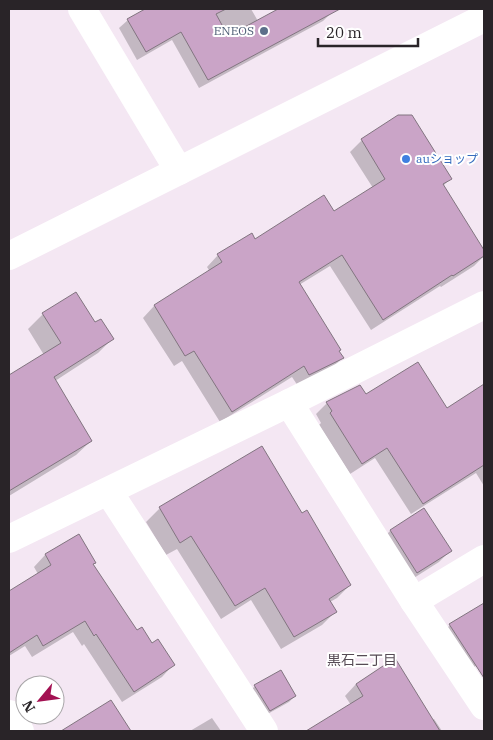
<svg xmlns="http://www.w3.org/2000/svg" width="493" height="740" viewBox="0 0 493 740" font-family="'IBM Plex Serif','Noto Sans JP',serif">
<rect width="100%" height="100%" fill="#f4e7f3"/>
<g fill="#0003">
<path d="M148,9H251L258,21L281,9H330L332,12L323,21L199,88L172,40L137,60L119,28L128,20Z"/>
<path d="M399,117L450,179L443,186L484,252V256L474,266L441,287L440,286L371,330L330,266L299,285L342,358L331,369L298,386L292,377L220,422L182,361L174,366L143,318L154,306L210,272L207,267L218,255L255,240L333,213L373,188L350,152L362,140Z"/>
<path d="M76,294L95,324L112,339L98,353L55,381L91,441L76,455L9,496V376L44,355L28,329L43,314Z"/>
<path d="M484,385V486L476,473L411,514L375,458L350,474L319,425L321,423L316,414L327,403L366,396L446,409Z"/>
<path d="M262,447L301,514L350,585L337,598L330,602L335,612L322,625L281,649L251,600L221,619L177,549L166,555L146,522L160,508Z"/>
<path d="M390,531L450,551L439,562L406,583L379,542Z"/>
<path d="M79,536L92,565L137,632L173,665L162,677L122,702L84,644L82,646L73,632L32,657L25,646L9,656V593L38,574L34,567L45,555Z"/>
<path d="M484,604V661L463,674L439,637L450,625Z"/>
<path d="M356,684L432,720L434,719L442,731H308L351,705L345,696Z"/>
<path d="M255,686L295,696L289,702L264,716L249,692Z"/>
<path d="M110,702L129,731H64Z"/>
<path d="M212,718L221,731H190Z"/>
</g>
<g fill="#caa4c7" stroke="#827580">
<path d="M145,9H226L216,14L228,36L278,9H340L208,80L181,32L146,52L127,19Z"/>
<path d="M398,115H412L452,179L443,184L484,250V256L453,276L452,275L383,320L342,255L299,282L341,350L339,351L344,358L309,375L304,366L232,412L194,351L185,356L154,305L222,262L217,254L252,233L255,239L324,195L334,211L385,179L361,139Z"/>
<path d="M76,292L95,322L101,319L114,339L54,377L92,441L9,491V375L61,343L42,313Z"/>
<path d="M418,362L447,408L484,384V465L423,504L387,448L362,464L330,413L332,411L326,402L360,385L366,394Z"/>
<path d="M262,446L302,513L307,510L351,585L329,599L337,612L294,637L265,588L235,606L191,536L180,543L159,507Z"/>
<path d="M424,508L452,551L417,573L390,530Z"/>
<path d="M79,534L96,563L93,564L137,630L142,627L152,643L158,639L175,665L134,692L96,634L94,636L85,621L43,646L37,635L9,653V591L51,565L45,554Z"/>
<path d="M484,603V678L449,624Z"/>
<path d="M395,658L440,731H306L363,696L356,684Z"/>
<path d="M281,670L296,696L270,711L254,685Z"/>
<path d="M111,700L131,731H61Z"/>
</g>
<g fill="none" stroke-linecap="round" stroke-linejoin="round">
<g stroke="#fff" stroke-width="28">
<path d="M82,9L179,171"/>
<path d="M289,403L414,601L484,706"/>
<path d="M109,492L264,731"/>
<path d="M9,539L289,403L484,305"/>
<path d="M414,601L484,559"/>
<path d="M9,714L20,731"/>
</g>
<path stroke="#fff" stroke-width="28" d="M9,256L484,18"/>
</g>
<circle fill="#5c6f8a" stroke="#fff" stroke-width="2" cx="264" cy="31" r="5"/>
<circle fill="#3f7fe0" stroke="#fff" stroke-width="2" cx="406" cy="159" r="5"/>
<g text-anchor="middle" stroke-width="4" stroke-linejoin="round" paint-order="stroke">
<g font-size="12" fill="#4e5e75" stroke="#fff" text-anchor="end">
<text x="254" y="35">ENEOS</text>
</g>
<g font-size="12" fill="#366cbe" stroke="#fff" text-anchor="start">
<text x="416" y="163">auショップ</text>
</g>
<g font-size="14" fill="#564b55" stroke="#fff">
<text x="362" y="665">黒石二丁目</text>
</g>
</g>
<rect width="493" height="740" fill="none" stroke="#292428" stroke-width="20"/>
<g transform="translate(40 700) rotate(241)"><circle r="24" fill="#ffffff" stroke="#a9a7a9"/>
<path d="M0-4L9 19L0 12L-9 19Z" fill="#a31152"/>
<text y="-8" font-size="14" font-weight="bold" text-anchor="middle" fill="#292428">N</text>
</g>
<path d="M318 38v8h100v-8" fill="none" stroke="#292428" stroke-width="2.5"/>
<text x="326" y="38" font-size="15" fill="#292428" stroke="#ffffff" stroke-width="4" paint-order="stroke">20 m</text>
</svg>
